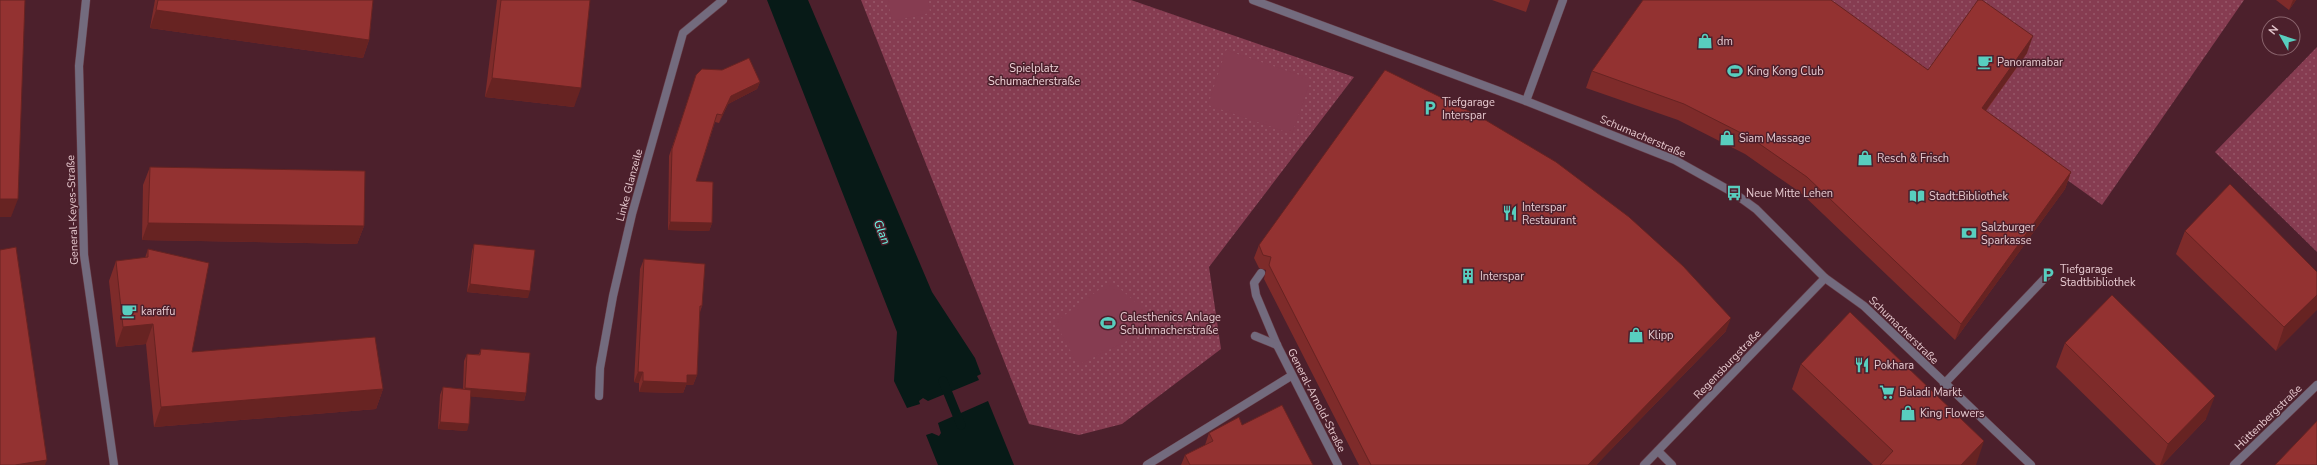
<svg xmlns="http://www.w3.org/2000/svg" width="2317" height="465" viewBox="0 0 2317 465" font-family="'Nunito Sans',sans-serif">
<defs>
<pattern id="park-dots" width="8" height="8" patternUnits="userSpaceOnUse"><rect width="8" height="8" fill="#863c51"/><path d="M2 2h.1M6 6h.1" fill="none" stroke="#975769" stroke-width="1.8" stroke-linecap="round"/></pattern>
</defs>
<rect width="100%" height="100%" fill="#4c202c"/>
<g fill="url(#park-dots)">
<path d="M861,0H1131L1354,77L1209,267L1221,349L1122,424L1079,435L1029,424Z"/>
<path d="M1816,0H2244L2102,205Z"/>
<path d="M2317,47V252L2215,152Z"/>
</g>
<g fill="#863c51">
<path d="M888,0H928L930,13L892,21Z"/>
<path d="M1226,50L1311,79L1292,134L1208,105Z"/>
<path d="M1111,281L1161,324L1078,365L1055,322Z"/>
</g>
<g fill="#071a17">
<path d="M767,0H808L932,292L975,358L981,374L977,376L979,380L928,401L923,398L919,401L920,404L907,408L894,381L897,332Z"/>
<path d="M988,401L1014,465H938L926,435L932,433L939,436L941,433L938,423Z"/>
</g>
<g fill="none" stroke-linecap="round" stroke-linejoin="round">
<path stroke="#071a17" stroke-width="9" d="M943,381L961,425"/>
<g stroke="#683e49" stroke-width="9">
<g id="service">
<path d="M1261,273L1254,283L1256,295L1277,345"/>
<path d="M1255,336L1277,345"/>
<path d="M1944,384L2048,275"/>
<path d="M1658,451L1672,465"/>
<path d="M1147,465L1291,376"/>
</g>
</g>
<g stroke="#683e49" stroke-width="9">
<g id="minor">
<path d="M86,0L79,66L84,255L114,465"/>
<path d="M1253,0L1526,101L1675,160L1734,193L1756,209L1825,278L1864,306L2031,465"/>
<path d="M1526,101L1563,0"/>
<path d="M1277,345L1338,465"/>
<path d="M599,396L600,368L613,296L632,214L683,33L723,0"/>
<path d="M1644,465L1825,278"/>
<path d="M2234,465L2317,385"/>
</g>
</g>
<use href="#service" stroke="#736b7e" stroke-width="8"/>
<use href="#minor" stroke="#736b7e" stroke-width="8"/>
</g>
<g fill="#7e2b2a">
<path d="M155,0H373L369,40L363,58L150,28Z"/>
<path d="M497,0H590L574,107L485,97Z"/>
<path d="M1492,0H1530L1526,12Z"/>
<path d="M2276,0H2296L2289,10Z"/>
<path d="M2027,53L1986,111L2071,172L2065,189L1955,340L1801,193L1745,154L1678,120L1586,88L1592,71L1928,70Z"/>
<path d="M722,70L760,82L757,89L728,104L719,123L715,122L696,181L712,223L709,231L668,230L669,156L694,82Z"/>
<path d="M150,167L364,226L357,244L142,240L143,185Z"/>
<path d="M2185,231L2317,272L2276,351L2176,254Z"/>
<path d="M474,244L528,298L467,292L472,251Z"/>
<path d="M1259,245L1726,331L1596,465H1359L1264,279L1266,270L1259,268L1254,258Z"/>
<path d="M148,249L192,352L383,389L376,409L154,427L146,344L116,347L109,281L116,261L145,258Z"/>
<path d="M644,259L702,306L700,312L697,375L693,385H686L683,393L639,392V383L634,382L640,269Z"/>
<path d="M2065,343L2206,419L2162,465H2156L2056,367Z"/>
<path d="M481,349L526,393L524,401L471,396L467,431L438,429L440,395L443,387L463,389L464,361L467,354H479Z"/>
<path d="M1801,364L1976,465H1873L1792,389Z"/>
<path d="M1242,425L1313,465H1181L1185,455L1205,445L1209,433Z"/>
</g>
<g fill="#672322">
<path d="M2293,0H2296L2289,10Z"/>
<path d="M156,10L369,40L363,58L150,28Z"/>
<path d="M2033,36L2027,53L1976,124L1982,108Z"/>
<path d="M492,78L581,88L574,107L485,97Z"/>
<path d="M760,82L757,89L728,104L719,123L722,115L731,96Z"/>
<path d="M2071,172L2065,189L1955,340L1961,324Z"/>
<path d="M0,199H18L11,217H0Z"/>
<path d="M670,222L712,223L709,231L668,230Z"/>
<path d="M148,223L364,226L357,244L142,240Z"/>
<path d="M470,284L530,291L528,298L467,292Z"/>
<path d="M2317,295V310L2276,351L2284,327Z"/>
<path d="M1731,318L1726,331L1596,465H1588Z"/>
<path d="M153,324L146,344L116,347L123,327Z"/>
<path d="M638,372H643L639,383L634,382Z"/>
<path d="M687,375H697L693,385H686L683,393L639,392L643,381Z"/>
<path d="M465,388L526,393L524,401L463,396Z"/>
<path d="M383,389L376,409L154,427L161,407Z"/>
<path d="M2215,396L2206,419L2162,465H2160L2168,444Z"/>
<path d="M440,422L469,424L467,431L438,429Z"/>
<path d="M1984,441L1976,465H1961Z"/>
<path d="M47,460L45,465H15Z"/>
</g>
<g fill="#933231" stroke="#672322">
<path d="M0,0H25L18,199H0Z"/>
<path d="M158,0H373L369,40L156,10Z"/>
<path d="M501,0H590L581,88L492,78Z"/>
<path d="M1643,0H1831L1928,70L1978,0H1982L2033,36L1982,108L2071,172L1961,324L1807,177L1751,138L1684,104L1592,71Z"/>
<path d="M749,58L760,82L731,96L722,115L717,114L696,181L713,182L712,223L670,222L672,149L696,75L702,69L722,70Z"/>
<path d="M1385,70L1477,115L1556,162L1629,217L1683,266L1731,318L1588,465H1371L1269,265L1271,257L1263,255L1259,245Z"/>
<path d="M150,167L365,171L364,226L148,223Z"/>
<path d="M2230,184L2317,272V295L2284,327L2185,231Z"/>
<path d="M474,244L535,250L530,291L470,284Z"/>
<path d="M16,247L47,460L15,465H0V250Z"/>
<path d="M148,249L209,263L192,352L375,337L383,389L161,407L153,324L123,327L116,261L148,257Z"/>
<path d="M644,259L705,264L702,306H700L697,375H687V383L643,381V372H638Z"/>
<path d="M2112,295L2215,396L2168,444L2065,343Z"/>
<path d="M1850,312L1984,441L1961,465H1880L1893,451L1801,364Z"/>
<path d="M481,349L530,353L526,393L465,388L467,354L480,355Z"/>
<path d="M443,387L471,390L469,424L440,422Z"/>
<path d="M1282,405L1313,465H1190L1185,455L1213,441L1209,433L1239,417L1242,425Z"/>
<path d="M2317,421V465H2275Z"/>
</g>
<defs>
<g id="shop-bare" transform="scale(1.2)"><path d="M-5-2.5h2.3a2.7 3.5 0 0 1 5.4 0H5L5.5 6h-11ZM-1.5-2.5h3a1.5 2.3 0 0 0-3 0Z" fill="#58cebf" stroke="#4c202c" stroke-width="2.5" paint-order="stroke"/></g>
<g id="cafe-bare" transform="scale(1.2)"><path d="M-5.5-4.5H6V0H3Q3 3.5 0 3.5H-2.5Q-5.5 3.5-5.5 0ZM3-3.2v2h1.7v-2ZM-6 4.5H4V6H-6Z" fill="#58cebf" stroke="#4c202c" stroke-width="2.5" paint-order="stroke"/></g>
<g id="stadium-bare" transform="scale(1.2)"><path d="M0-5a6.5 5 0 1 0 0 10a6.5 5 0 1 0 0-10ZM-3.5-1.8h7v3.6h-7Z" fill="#58cebf" stroke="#4c202c" stroke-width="2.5" paint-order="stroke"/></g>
<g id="parking-bare" transform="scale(1.2)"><path d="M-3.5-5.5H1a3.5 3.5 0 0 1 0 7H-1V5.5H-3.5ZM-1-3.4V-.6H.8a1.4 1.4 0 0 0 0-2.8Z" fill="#58cebf" stroke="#4c202c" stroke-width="2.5" paint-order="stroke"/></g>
<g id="bus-bare" transform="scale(1.2)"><path d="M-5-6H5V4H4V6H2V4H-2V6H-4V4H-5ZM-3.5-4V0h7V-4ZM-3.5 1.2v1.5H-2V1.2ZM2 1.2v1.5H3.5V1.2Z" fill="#58cebf" stroke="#4c202c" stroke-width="2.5" paint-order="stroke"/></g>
<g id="library-bare" transform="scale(1.2)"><path d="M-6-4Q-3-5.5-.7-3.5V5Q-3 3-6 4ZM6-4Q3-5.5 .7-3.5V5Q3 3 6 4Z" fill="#58cebf" stroke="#4c202c" stroke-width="2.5" paint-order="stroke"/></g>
<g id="restaurant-bare" transform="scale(1.2)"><path d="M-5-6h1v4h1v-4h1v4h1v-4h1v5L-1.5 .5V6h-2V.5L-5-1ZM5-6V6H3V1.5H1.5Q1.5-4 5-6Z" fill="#58cebf" stroke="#4c202c" stroke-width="2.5" paint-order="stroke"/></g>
<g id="bank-bare" transform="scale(1.2)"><path d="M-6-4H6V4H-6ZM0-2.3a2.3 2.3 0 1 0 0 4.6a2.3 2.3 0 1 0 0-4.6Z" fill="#58cebf" stroke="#4c202c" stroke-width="2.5" paint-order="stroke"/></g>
<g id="building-bare" transform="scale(1.2)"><path d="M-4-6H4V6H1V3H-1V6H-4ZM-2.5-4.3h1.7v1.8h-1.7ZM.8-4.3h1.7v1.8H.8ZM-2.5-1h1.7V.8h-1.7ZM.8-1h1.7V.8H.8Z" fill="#58cebf" stroke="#4c202c" stroke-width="2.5" paint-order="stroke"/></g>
<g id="supermarket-bare" transform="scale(1.2)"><path d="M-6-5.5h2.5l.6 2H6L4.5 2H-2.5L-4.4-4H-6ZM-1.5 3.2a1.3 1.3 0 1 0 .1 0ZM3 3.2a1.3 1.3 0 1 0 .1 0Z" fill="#58cebf" stroke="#4c202c" stroke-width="2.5" paint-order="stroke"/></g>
</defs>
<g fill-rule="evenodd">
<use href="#shop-bare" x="1705" y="41"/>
<use href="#cafe-bare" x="1985" y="62"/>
<use href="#stadium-bare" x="1735" y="71"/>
<use href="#parking-bare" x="1430" y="108"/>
<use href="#shop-bare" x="1727" y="138"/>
<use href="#shop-bare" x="1865" y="158"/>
<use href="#bus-bare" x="1734" y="193"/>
<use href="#library-bare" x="1917" y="196"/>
<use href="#restaurant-bare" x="1510" y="213"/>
<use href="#bank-bare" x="1969" y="233"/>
<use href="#parking-bare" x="2048" y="275"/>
<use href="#building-bare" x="1468" y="276"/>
<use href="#cafe-bare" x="129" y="311"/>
<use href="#stadium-bare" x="1108" y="323"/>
<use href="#shop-bare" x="1636" y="335"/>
<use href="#restaurant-bare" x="1862" y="365"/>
<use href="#supermarket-bare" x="1887" y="392"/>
<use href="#shop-bare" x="1908" y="413"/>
</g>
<g text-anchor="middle" stroke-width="3" stroke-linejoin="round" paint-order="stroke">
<g font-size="11" fill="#e6c9cf" stroke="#4c202c" text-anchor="start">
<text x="1717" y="45">dm</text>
<text x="1997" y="66">Panoramabar</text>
<text x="1747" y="75">King Kong Club</text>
<text x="1442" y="106">Tiefgarage<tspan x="1442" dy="13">Interspar</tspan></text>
<text x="1739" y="142">Siam Massage</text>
<text x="1877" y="162">Resch &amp; Frisch</text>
<text x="1746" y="197">Neue Mitte Lehen</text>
<text x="1929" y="200">Stadt:Bibliothek</text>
<text x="1522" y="211">Interspar<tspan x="1522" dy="13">Restaurant</tspan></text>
<text x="1981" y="231">Salzburger<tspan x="1981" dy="13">Sparkasse</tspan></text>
<text x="2060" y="273">Tiefgarage<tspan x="2060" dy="13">Stadtbibliothek</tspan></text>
<text x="1480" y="280">Interspar</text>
<text x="141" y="315">karaffu</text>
<text x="1120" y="321">Calesthenics Anlage<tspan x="1120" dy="13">Schuhmacherstraße</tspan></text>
<text x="1648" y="339">Klipp</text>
<text x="1874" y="369">Pokhara</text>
<text x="1899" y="396">Baladi Markt</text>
<text x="1920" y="417">King Flowers</text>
</g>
<g font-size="11" fill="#f0d4d9" stroke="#4c202c">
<text x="1034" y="72">Spielplatz<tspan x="1034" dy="13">Schumacherstraße</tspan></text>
</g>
<g font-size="11" fill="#e6c9cf" stroke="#4c202c">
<text transform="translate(1643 136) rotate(23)" y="4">Schumacherstraße</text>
<text transform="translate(629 185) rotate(-75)" y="4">Linke Glanzeile</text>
<text transform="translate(72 210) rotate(-92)" y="4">General-Keyes-Straße</text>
<text transform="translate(1904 330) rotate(44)" y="4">Schumacherstraße</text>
<text transform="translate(1727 364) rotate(-46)" y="4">Regensburgstraße</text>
<text transform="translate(1317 400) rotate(63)" y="4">General-Arnold-Straße</text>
<text transform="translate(2268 417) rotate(-44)" y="4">Hüttenbergstraße</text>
</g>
<g font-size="12" font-style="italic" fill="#69fcea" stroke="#4c202c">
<text transform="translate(882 232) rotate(68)" y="4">Glan</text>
</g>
</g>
<g transform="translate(2281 36) rotate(309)"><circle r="19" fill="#4c202c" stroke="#8a646d"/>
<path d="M0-3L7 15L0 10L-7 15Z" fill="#58cebf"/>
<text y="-6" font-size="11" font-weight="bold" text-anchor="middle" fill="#e6c9cf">N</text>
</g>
</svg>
